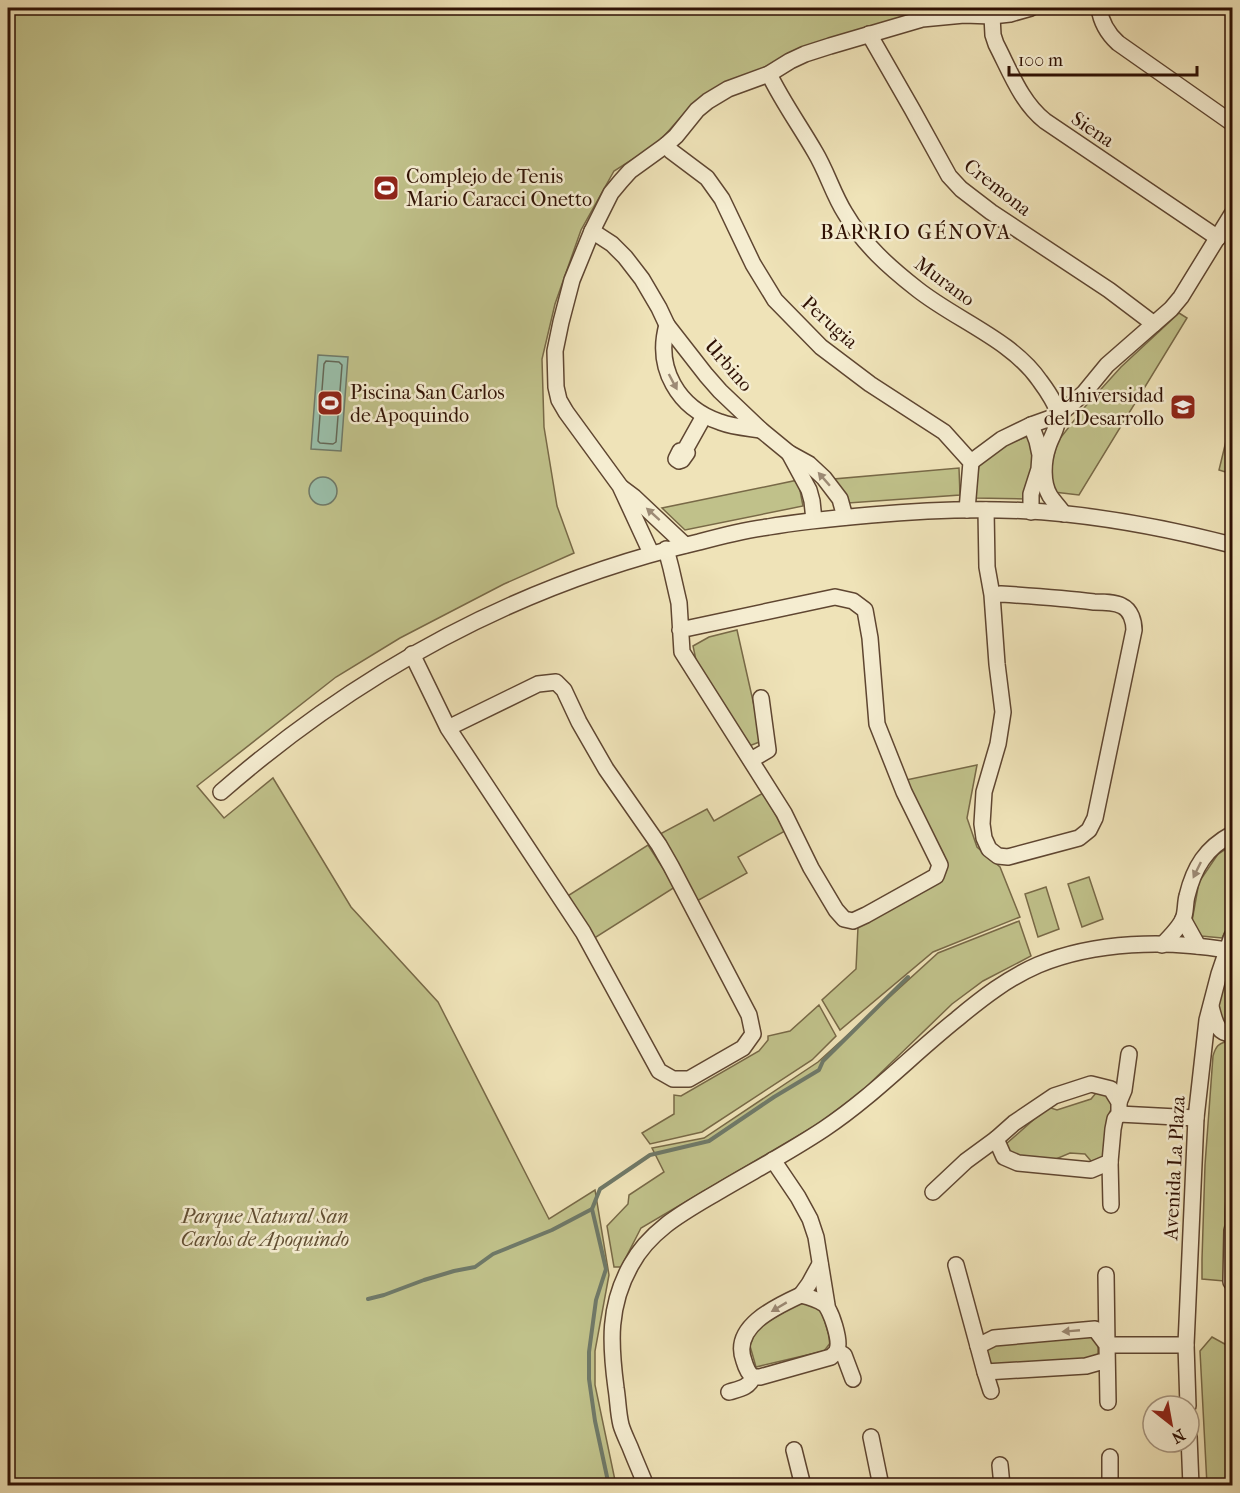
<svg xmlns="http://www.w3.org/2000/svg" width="1240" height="1493" viewBox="0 0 1240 1493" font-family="'IM FELL French Canon',serif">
<rect width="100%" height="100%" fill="#efe3b8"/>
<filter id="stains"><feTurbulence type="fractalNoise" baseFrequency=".00333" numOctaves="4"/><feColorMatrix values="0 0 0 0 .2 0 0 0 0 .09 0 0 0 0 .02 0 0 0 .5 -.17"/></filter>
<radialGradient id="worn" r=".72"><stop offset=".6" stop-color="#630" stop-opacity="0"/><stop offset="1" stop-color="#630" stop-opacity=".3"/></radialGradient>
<g fill="#c0c18a" stroke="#786947" stroke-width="1.5">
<path d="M8,8H1018L925,14L689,108L657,144L614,171L581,230L555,304L542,359L544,427L557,506L574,553L504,584L400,638L336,677L197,786L224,818L273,778L351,907L438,1002L549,1219L595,1190L609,1275L595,1351V1385L616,1485H8Z"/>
<path d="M1179,313L1187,318L1079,495L1054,492L1049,472L1058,441L1083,409L1121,367Z"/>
<path d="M1029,436L1035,457L1026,499L975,498L979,464L1002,446Z"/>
<path d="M1227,437L1232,438V474L1219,470Z"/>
<path d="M959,468L960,495L848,503L834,479Z"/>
<path d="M798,480L803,506L685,530L662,508Z"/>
<path d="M737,630L762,741L749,746L697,665L693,646L709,637Z"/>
<path d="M977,765L967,818L977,847L1000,867L1020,917L933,952L840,1030L822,1000L856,969L858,927L940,881L946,870L944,855L906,780Z"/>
<path d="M763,793L785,831L738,857L747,873L697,901L660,834L707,809L714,821Z"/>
<path d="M648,845L675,887L593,939L566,897Z"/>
<path d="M1232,845V917L1222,938L1201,936L1192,921L1199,882L1218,854Z"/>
<path d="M1089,877L1103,919L1082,927L1068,884Z"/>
<path d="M1046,887L1059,929L1038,937L1025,894Z"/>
<path d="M1019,921L1031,956L983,981L952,1004L862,1091L818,1124L641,1228L621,1267H614L607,1226L628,1204L629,1195L664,1172L652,1148L704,1138L818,1062L938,953Z"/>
<path d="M1232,952V1026L1227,1027L1220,1021L1216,1011Z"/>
<path d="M819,1005L836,1036L812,1060L702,1132L650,1144L642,1133L674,1114V1095L681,1096L759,1051L768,1040V1036L790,1031Z"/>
<path d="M1232,1039V1099L1225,1211L1224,1281L1202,1279V1259L1205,1165L1213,1056C1217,1042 1221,1044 1232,1039Z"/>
<path d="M1102,1092L1107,1094L1111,1101L1112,1107L1108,1116L1105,1151L1103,1158L1096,1162L1091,1161L1085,1154L1070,1153L1056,1159L1012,1156L1006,1144L1048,1107L1057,1110L1091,1099L1096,1093Z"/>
<path d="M804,1300L820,1306L831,1342L824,1351L756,1367L750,1346L757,1328Z"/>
<path d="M1098,1336V1359L990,1368L986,1345Z"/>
<path d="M1212,1337L1232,1348V1485H1207L1200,1351Z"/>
</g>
<g fill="#9abfaa" stroke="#6f7968" stroke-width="1.5">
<path d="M318,355L348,357L341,451L311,449Z"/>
<circle cx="323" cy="491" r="14"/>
</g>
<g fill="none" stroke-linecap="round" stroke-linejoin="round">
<path stroke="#646857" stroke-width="1.5" d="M326,361L339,362L342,365L336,442L333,444L320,443L318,441L324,364Z"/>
<g stroke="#6f7968" stroke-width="4">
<path d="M368,1299L384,1295L424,1280L454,1271L475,1267L493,1254L552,1230L592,1209"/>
<path d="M609,1486L595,1421L589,1379V1352L596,1300L606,1269L592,1209L600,1189L650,1155L709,1141L774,1097L819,1070L823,1061L908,977"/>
</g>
<g stroke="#5f4631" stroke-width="18">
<g id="minor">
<path d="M1099,8C1101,22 1107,33 1118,43L1232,123"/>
<path d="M992,16L993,35L996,44C1010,71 1021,102 1045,121L1218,238"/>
<path d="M869,34L912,109L949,176L961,189L991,212L1109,290L1154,324"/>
<path d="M769,74C782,101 800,126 815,152C827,172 833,194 845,213C863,244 889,267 917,289C956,320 1012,340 1040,381C1046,389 1059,408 1058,417C1058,428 1051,437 1048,447C1043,462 1042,483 1050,496C1054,502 1060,508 1064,514"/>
<path d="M666,145L671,151L707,178L722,199L753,264L775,300L821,347L870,384L944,432L971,462L967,510"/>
<path d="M592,231L612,244L625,257L642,279L659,308L667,325L706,375L720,391L761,430L789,453L809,464L824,478L840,499L845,517"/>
<path d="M667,325C655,368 678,408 720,422C733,427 748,428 761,430"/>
<path d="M685,450L680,451L676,459L679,461L682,460L687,453L685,450L704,416"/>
<path d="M789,453L809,490L812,501L814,520"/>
<path d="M971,462L1002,439L1031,425L1059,415L1084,393L1107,365L1171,309L1181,297L1232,214"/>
<path d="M622,488L634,497L685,545"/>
<path d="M986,510L987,567L992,595L997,664L1003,712L998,744L984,792L982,824L984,838L989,849L998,856L1008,857L1079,838L1089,830L1095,818L1134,630C1134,622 1131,610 1122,606C1115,602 1103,602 1094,602C1063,598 1032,596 1001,594L992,595"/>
<path d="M1031,512V494L1039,469L1040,455L1037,441L1031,425"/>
<path d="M666,549L671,568L679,603L682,652L784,813L811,868L836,910L844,919L853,921L866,915L936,876L940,865L904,792L877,724L870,638L865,610L853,601L835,597L680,630"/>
<path d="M651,553L620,486L566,412L559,400L556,387L555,351L561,322L572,280L592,231L611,193L621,181L630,171L666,145L676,136L697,110L708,101L728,89L769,74L790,61L805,54L830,46L922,19L964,15L992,16L1010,14L1031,8"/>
<path d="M412,654L448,728L583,932L659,1071L673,1079H689L743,1048L753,1034L749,1015L671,866L659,845L606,769L579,722L564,690L556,682L538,684L448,728"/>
<path d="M751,760L768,750L761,698"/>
<path d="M221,792C360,671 519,584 699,542C721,536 745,530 768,527C802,521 836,518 871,515C936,509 1002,507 1067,514C1123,520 1178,531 1232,545"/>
<path d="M1183,919L1198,946"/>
<path d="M1162,945C1168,939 1180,926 1183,919C1186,913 1185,903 1187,896C1194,867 1206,848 1232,834"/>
<path d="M1211,1007C1215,1020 1216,1034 1232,1034"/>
<path d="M1091,1084L1111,1089L1119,1102V1114L1115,1119L1113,1129L1110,1162L1091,1170L1018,1163L1004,1157L996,1139L1014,1123L1054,1096Z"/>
<path d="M1119,1102L1124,1090L1129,1054"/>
<path d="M1119,1114L1196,1118"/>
<path d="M773,1160L798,1197L810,1219L816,1237L827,1305"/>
<path d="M1110,1162L1111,1205"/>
<path d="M933,1192L966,1161L996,1139"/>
<path d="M956,1265L978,1346"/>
<path d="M1106,1275L1107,1345H1186"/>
<path d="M1231,1282L1232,1230"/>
<path d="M801,1295L809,1284L820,1264"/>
<path d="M837,1351L844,1355L853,1379"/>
<path d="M1107,1360L1086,1366L985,1372L978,1346L994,1338L1095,1329L1107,1345L1108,1402"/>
<path d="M985,1372L991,1391"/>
<path d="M729,1392C739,1389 749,1388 753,1377H760L831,1357C833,1355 837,1352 837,1350C841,1341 831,1309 824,1304C817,1299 809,1297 801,1295C775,1307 731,1327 744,1361C746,1368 748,1373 753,1377"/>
<path d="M1188,1406L1186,1345L1196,1118L1207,1020L1219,974L1232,936"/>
<path d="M1189,1436L1191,1486"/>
<path d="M871,1437L881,1486"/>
<path d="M794,1450L803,1486"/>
<path d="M1000,1465L1002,1486"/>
<path d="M646,1486C641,1473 635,1460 630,1447C627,1440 623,1432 621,1425C618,1413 618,1400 616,1388C610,1343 608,1306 631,1265C651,1228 688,1210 723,1189C757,1169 791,1151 824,1129C872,1097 912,1055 957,1019C982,998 1008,978 1038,965C1096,941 1166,940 1227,950"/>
<path d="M1110,1486V1457"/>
</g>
</g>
<use href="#minor" stroke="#f5edd1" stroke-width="15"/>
</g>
<defs><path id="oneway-solid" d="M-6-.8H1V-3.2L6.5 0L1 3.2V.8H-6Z" transform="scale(1.5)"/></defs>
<g fill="#9c8a75">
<use href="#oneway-solid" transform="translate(673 382) rotate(62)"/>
<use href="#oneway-solid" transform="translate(824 479) rotate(-131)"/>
<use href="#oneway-solid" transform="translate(653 514) rotate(-138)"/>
<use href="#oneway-solid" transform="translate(1197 870) rotate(116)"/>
<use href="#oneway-solid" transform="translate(779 1307) rotate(149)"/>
<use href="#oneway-solid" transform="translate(1071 1331) rotate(175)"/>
</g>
<defs>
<g id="stadium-square" transform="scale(1.35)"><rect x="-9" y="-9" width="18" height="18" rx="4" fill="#8f2418" stroke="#f5edd1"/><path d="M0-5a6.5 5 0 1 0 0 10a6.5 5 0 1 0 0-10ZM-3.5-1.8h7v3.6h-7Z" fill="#fff"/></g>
<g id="university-square" transform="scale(1.35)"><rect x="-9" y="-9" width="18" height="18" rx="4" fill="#8f2418" stroke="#f5edd1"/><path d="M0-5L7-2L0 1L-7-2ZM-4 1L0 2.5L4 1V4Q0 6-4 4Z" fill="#fff"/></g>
</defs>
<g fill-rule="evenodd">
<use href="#stadium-square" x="386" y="188"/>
<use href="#stadium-square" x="330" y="403"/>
<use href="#university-square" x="1183" y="407"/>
</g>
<g text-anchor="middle" stroke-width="5" stroke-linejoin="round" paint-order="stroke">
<g font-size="20" fill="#2f1104" stroke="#f5edd1">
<text transform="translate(1093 129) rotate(34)" y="7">Siena</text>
<text transform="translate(998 187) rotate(38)" y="7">Cremona</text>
<text transform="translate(945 281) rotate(36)" y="7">Murano</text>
<text transform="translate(830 322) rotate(42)" y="7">Perugia</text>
<text transform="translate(729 365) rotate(49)" y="7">Urbino</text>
<text transform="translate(1174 1168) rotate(-87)" y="7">Avenida La Plaza</text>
</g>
<g font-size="20" fill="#2f1104" stroke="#f5edd1" text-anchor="start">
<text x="406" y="183">Complejo de Tenis<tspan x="406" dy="23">Mario Caracci Onetto</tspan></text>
<text x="350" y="399">Piscina San Carlos<tspan x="350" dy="23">de Apoquindo</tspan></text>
<text x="1164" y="402" text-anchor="end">Universidad<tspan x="1164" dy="23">del Desarrollo</tspan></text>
</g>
<g font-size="20" font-style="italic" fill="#624f33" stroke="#f5edd1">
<text x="265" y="1223">Parque Natural San<tspan x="265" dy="23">Carlos de Apoquindo</tspan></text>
</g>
<g font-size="21" letter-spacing="1.5" fill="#2f1104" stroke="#f5edd1">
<text x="916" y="239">BARRIO GÉNOVA</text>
</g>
</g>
<rect width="1240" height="1493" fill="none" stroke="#efe3b8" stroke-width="30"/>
<rect x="9" y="9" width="1222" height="1475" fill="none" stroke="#2f1104" stroke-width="3"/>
<rect x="15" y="15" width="1210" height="1463" fill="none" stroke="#2f1104" stroke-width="1.5"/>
<g transform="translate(1171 1424) rotate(149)"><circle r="28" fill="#f5edd1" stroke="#a6957f" stroke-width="1.5"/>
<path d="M0-4.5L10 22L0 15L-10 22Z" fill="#8f2418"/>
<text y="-9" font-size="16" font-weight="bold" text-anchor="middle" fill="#2f1104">N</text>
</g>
<path d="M1009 66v9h188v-9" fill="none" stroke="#2f1104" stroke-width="3"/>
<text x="1018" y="66" font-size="18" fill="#2f1104" stroke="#f5edd1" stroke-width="4.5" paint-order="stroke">100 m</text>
<rect width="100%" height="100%" filter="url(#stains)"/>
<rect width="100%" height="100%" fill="url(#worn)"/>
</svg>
